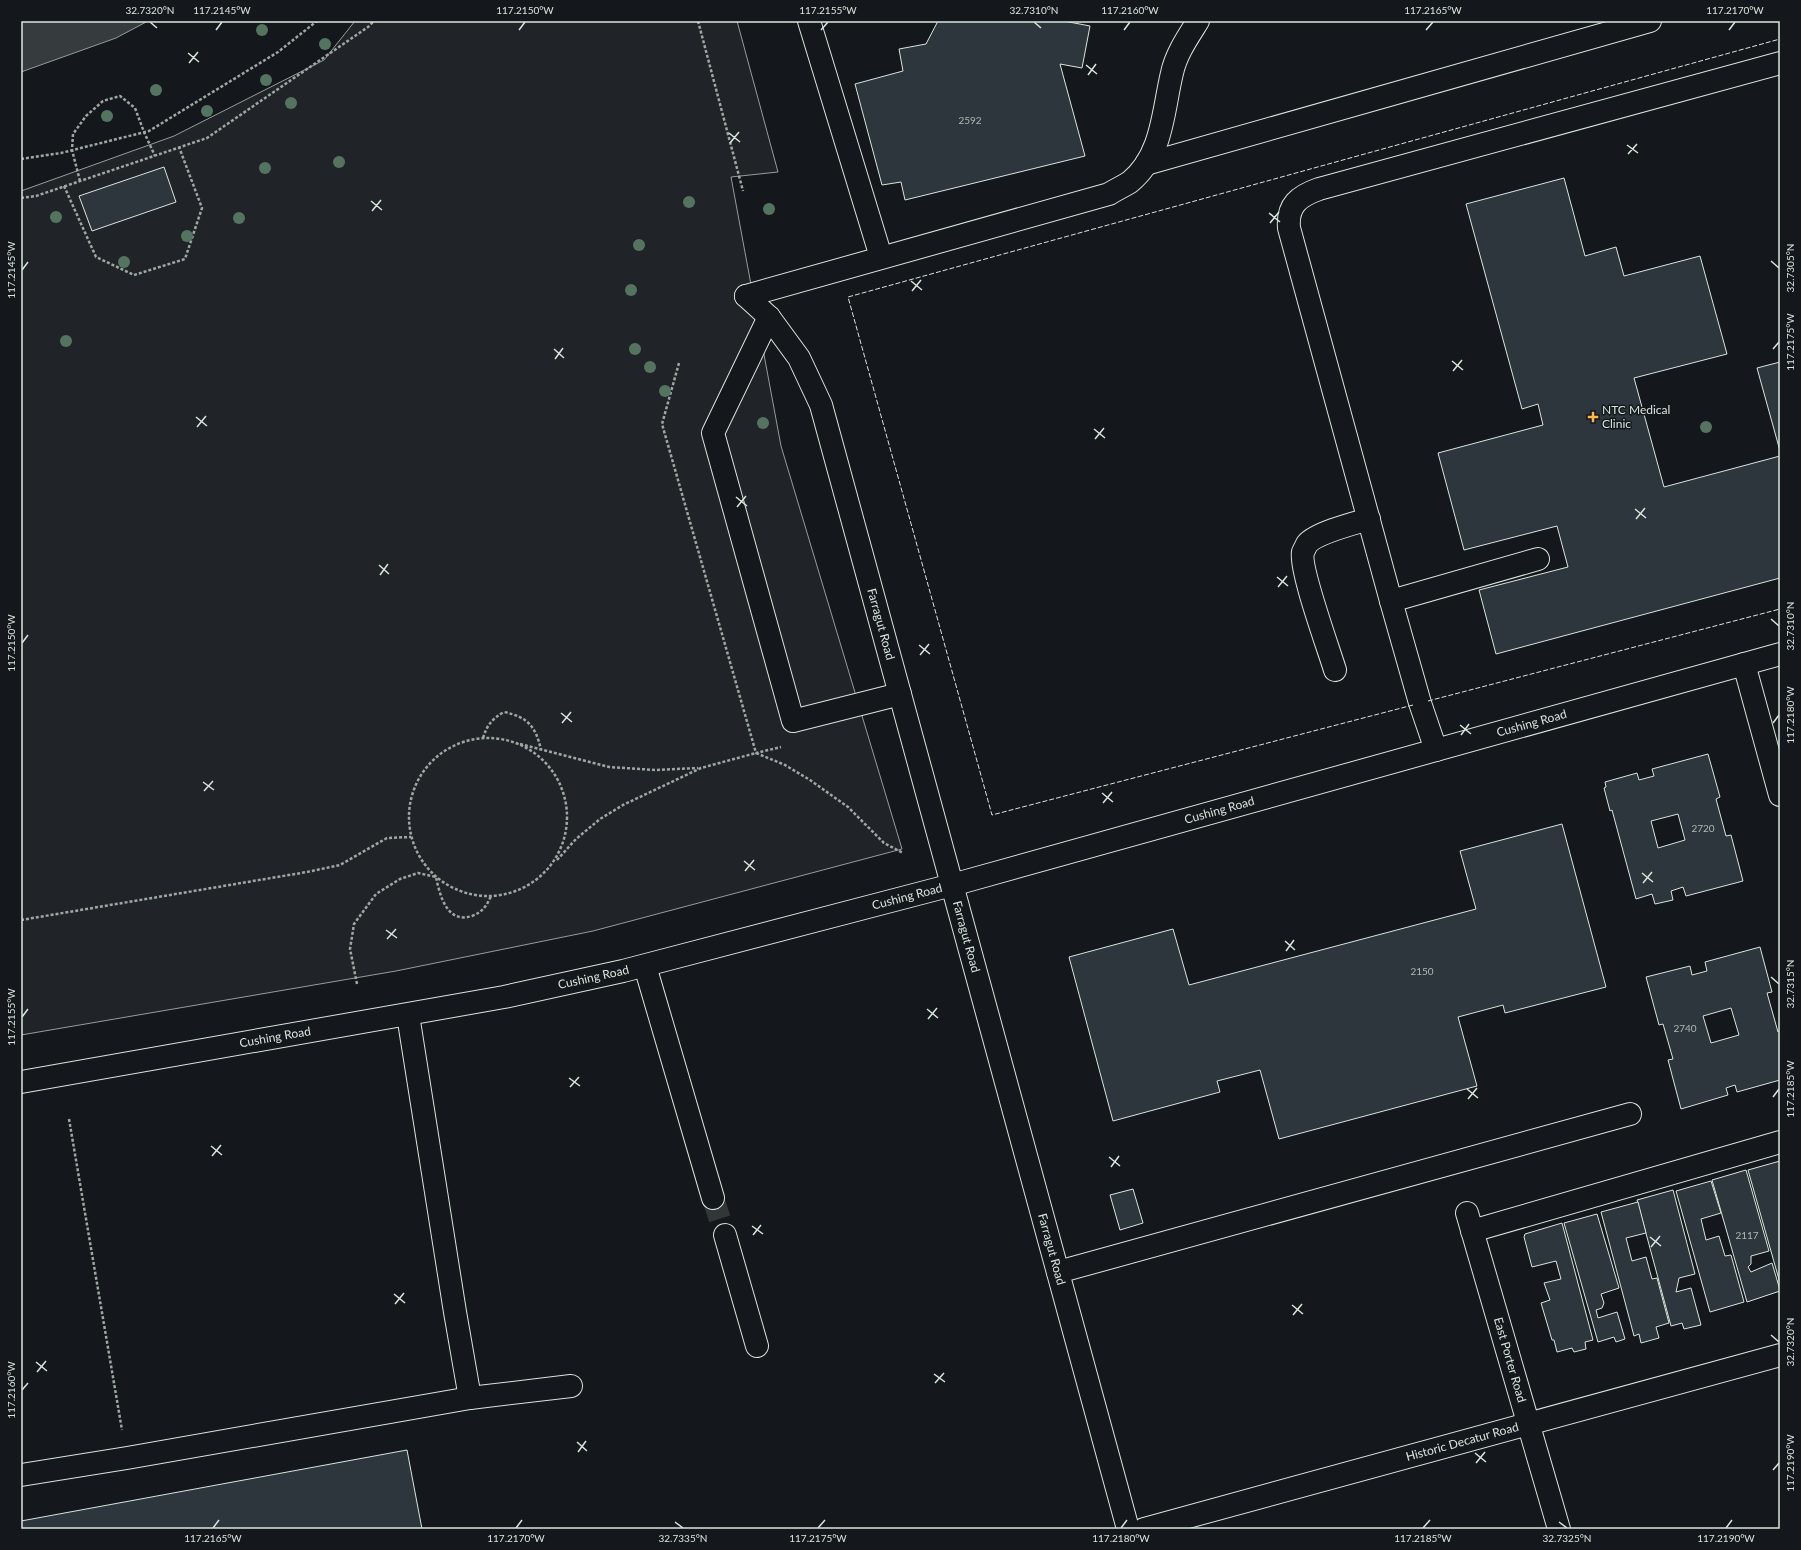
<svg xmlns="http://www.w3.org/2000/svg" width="1801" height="1550" viewBox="0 0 1801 1550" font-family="Lato,sans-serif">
<rect width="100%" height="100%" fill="#14181c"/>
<path fill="#202428" stroke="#939e99" d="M355,21H737L778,172L731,177L781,446L902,849L593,931L396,971L21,1035V191L174,136L324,60Z"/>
<path fill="#363b3e" stroke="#939e99" d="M21,21H148L116,38L21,72Z"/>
<g fill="#2c363c" stroke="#d8e6dc" fill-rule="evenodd">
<path d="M938,21H1064L1090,26L1082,68L1060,64L1085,156L905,200L901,182L882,185L855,84L903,71L899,49L926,44Z"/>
<path d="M164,167L176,202L92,231L79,196Z"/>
<path d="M1564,178L1585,256L1616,247L1624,276L1700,256L1727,354L1634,378L1664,487L1780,456V578L1496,654L1479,590L1568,567L1557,526L1464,550L1438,453L1543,425L1538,404L1522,409L1466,204Z"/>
<path d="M1780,362V451L1757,368Z"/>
<path d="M1708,754L1720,797L1716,799L1726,836L1731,835L1743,881L1686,896L1683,887L1671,891L1673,900L1655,904L1652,894L1636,899L1612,810L1610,811L1604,788L1606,787L1605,782L1637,773L1639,780L1654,776L1652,769ZM1678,814L1685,840L1658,848L1651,821Z"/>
<path d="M1562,824L1606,987L1505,1013L1503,1005L1458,1017L1477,1086L1279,1139L1260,1070L1217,1081L1220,1092L1113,1121L1069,957L1173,929L1189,985L1476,909L1460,851Z"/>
<path d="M1760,947L1772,992L1767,993L1778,1032L1780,1031V1080L1737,1092L1735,1085L1726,1088L1728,1095L1681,1109L1668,1060L1673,1059L1663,1024L1659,1025L1646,977L1690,966L1692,975L1707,971L1705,962ZM1731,1008L1739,1035L1711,1043L1703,1016Z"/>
<path d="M1780,1161V1283L1748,1170Z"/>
<path d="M1746,1170L1769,1251L1751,1256V1264L1748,1267L1751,1272L1772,1263L1780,1290V1291L1747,1302L1712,1180Z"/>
<path d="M1711,1181L1721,1213L1701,1219L1706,1240L1719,1236L1725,1256L1731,1255L1744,1302L1710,1312L1676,1191Z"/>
<path d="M1133,1189L1143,1223L1120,1230L1110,1195Z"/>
<path d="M1673,1190L1695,1274L1679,1278L1676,1292L1691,1288L1701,1325L1684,1329L1682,1323L1671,1326L1637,1200Z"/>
<path d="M1638,1202L1646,1233L1626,1238L1632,1261L1646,1257L1652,1279L1657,1278L1669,1323L1656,1327L1659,1338L1641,1343L1639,1334L1634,1336L1601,1212Z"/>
<path d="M1597,1214L1619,1288L1601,1294L1604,1303L1602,1308L1596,1310L1598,1318L1617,1312L1625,1339L1616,1342L1614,1337L1598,1342L1564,1223Z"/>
<path d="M1562,1223L1593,1340L1585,1342L1586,1349L1574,1352L1572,1348L1557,1352L1554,1340H1552L1541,1303L1550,1300L1544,1283L1561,1279L1556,1261L1532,1267L1524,1237L1525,1234Z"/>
<path d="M407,1450L422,1529H21V1521Z"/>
</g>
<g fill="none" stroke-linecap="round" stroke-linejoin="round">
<path stroke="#313739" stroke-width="22" stroke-dasharray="22 11" stroke-linecap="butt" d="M713,1198L725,1235"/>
<g stroke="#d8e6dc" stroke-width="24">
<g id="minor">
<path d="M809,21L881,257"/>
<path d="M1146,164L1650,21"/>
<path id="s1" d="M746,296L769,317L799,358L821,405L1128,1529"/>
<path d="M746,296L1109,194C1115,190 1124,186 1130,182C1163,155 1163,110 1172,73C1176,54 1188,37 1198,21"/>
<path d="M769,317L713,433L793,721L900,694"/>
<path d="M1391,601L1538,559"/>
<path d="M1744,664L1780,795"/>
<path d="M1335,670C1329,650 1299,568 1303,552C1304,550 1306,546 1307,544C1316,533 1355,523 1369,519"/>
<path d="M1436,750L1420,703L1391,601L1289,228C1287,205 1299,196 1319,189L1780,63"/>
<path d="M645,966L713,1198"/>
<path d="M408,1015L455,1312L470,1398"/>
<path id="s2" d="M21,1082L504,997L623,971L952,885L1780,654"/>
<path id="s3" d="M1467,1213L1559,1529"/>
<path d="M1472,1231L1780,1142"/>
<path d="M725,1235L757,1346"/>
<path d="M1058,1272L1630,1114"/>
<path d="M21,1475L127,1458L470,1398L571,1386"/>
<path id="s4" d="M1144,1529L1780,1355"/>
</g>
</g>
<g stroke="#9da8a2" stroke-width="2.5" stroke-dasharray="3 2" stroke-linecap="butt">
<path d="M698,21L743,191"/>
<path d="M21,159L61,153L149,131L278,52L317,21"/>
<path d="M80,181L72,150L73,134L86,116L103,101L120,96L135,108L144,132L155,156"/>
<path d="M64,186L96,257L134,275L185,259L202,208L179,147"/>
<path d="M21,198L36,196L207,138L368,27L374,21"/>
<path d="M679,363L662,424L756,753L781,747"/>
<path d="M483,738C487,725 492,719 504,712C528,717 536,727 541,750"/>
<circle cx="488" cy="817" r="79"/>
<path d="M520,744L609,767L655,770L698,768"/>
<path d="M557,860L576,839L600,819L623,805L701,768L756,753L785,765L810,780L848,807L884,843L903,853"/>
<path d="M21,920L307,872L340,865L387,838L411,837"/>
<path d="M357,984L350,949L354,924L376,894L400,879L418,873L436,877C440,896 447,924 472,916C483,912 487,905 491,896"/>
<path d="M69,1119L122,1430"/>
</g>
<use href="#minor" stroke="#14181c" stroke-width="22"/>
<g stroke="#d8e6dc" stroke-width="1" stroke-dasharray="5 2" stroke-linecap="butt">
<path d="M1428,701L1780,609"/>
<path d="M1413,705L992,815L848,297L1780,39"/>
</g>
</g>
<g fill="#55745f">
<circle cx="262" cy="30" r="6"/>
<circle cx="325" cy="44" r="6"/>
<circle cx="266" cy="80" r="6"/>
<circle cx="156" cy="90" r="6"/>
<circle cx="291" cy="103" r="6"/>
<circle cx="207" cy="111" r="6"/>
<circle cx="107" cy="116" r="6"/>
<circle cx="339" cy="162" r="6"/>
<circle cx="265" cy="168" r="6"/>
<circle cx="689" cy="202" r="6"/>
<circle cx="769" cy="209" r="6"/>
<circle cx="56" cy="217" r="6"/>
<circle cx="239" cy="218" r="6"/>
<circle cx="187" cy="236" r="6"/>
<circle cx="639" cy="245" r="6"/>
<circle cx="124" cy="262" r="6"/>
<circle cx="631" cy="290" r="6"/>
<circle cx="66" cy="341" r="6"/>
<circle cx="635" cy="349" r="6"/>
<circle cx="650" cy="367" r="6"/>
<circle cx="665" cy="391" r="6"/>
<circle cx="763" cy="423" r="6"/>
<circle cx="1706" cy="427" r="6"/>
</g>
<path fill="none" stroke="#d8e6dc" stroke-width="1.5" d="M150,22L157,28M1034,22L1041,28M216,30L222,22M519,30L525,22M821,30L828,22M1124,30L1130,22M1426,30L1433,22M1729,30L1735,22M188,53L199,62M189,63L198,52M1086,65L1097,74M1088,75L1096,64M729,133L740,142M730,143L739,132M1627,145L1638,153M1628,154L1637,144M371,201L382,210M372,211L381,200M1269,213L1280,222M1270,223L1279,212M1771,261L1779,268M22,270L28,262M911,281L922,290M912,291L921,280M554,349L564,358M1773,349L1779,342M555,359L563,348M1452,361L1463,370M1453,371L1462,360M196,417L207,426M197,427L206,416M1094,429L1105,438M1095,439L1104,428M736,497L747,506M737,507L746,496M1635,509L1646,518M1636,519L1645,508M379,565L389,574M380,575L388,564M1277,577L1288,586M1278,587L1287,576M1771,619L1779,626M22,643L28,635M919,645L930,654M920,655L929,644M561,713L572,722M562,723L571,712M1773,723L1779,715M1460,725L1471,734M1461,735L1469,724M203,782L214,790M204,791L213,781M1102,793L1113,802M1103,803L1112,792M744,861L755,870M745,871L754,860M1642,873L1653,882M1643,883L1652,872M386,930L397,938M387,939L396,929M1285,941L1295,950M1286,951L1294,940M1771,977L1779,984M927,1009L938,1018M22,1017L28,1009M928,1019L937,1008M569,1078L580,1086M570,1087L579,1077M1467,1089L1478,1098M1773,1097L1779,1089M1468,1099L1477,1088M211,1146L222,1155M212,1156L221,1145M1109,1157L1120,1166M1111,1167L1119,1156M752,1226L763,1234M753,1235L761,1225M1650,1237L1661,1246M1651,1247L1660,1236M394,1294L405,1303M395,1304L404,1293M1292,1305L1303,1314M1293,1315L1302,1304M1771,1335L1779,1342M36,1362L47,1371M37,1372L46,1361M934,1374L945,1382M935,1383L944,1373M22,1390L28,1383M577,1442L587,1451M578,1452L586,1441M1475,1453L1486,1462M1476,1463L1485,1452M1773,1470L1779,1463M675,1522L683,1528M1559,1522L1567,1528M213,1528L219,1520M516,1528L522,1520M818,1528L825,1520M1121,1528L1127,1520M1423,1528L1430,1520M1726,1528L1732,1520"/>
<path fill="#ffb74d" stroke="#14181c" stroke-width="1.5" d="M1591 411h4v4h4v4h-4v4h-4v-4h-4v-4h4z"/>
<g text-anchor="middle" stroke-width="3" stroke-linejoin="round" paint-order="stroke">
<g font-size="10" fill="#adbab4">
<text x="970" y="124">2592</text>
<text x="1703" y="832">2720</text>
<text x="1422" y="975">2150</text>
<text x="1685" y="1032">2740</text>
<text x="1747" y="1239">2117</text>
</g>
<g font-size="12" fill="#d8e6dc" stroke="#14181c" text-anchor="start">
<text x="1602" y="414">NTC Medical<tspan x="1602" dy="14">Clinic</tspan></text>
</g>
<g font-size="12" fill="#d8e6dc" stroke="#14181c">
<text dy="4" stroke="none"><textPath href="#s1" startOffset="361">Farragut Road</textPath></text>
<text dy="4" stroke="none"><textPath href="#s2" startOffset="1554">Cushing Road</textPath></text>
<text dy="4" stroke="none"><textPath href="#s2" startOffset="1230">Cushing Road</textPath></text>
<text dy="4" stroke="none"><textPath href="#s2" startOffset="906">Cushing Road</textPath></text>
<text dy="4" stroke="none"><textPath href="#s1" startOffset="685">Farragut Road</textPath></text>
<text dy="4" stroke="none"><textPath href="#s2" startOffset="582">Cushing Road</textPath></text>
<text dy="4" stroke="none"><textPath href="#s2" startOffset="258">Cushing Road</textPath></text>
<text dy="4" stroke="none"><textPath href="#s1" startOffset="1009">Farragut Road</textPath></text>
<text dy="4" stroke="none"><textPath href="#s3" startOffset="153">East Porter Road</textPath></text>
<text dy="4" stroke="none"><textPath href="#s4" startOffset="330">Historic Decatur Road</textPath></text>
</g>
</g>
<rect width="1801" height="1550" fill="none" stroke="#14181c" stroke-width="44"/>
<rect x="22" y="22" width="1757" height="1506" fill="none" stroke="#d8e6dc" stroke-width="1.5"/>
<g font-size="10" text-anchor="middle" fill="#d8e6dc">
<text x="150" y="14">32.7320°N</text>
<text x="222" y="14">117.2145°W</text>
<text x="525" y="14">117.2150°W</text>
<text x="828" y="14">117.2155°W</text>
<text x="1034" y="14">32.7310°N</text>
<text x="1130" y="14">117.2160°W</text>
<text x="1433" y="14">117.2165°W</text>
<text x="1735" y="14">117.2170°W</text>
<text transform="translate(1790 268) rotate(-90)" y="4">32.7305°N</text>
<text transform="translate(11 270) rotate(-90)" y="4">117.2145°W</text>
<text transform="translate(1790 342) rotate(-90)" y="4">117.2175°W</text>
<text transform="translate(1790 626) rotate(-90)" y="4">32.7310°N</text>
<text transform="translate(11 643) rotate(-90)" y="4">117.2150°W</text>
<text transform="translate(1790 715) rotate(-90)" y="4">117.2180°W</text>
<text transform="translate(1790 984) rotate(-90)" y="4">32.7315°N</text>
<text transform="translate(11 1017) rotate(-90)" y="4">117.2155°W</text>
<text transform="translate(1790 1089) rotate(-90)" y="4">117.2185°W</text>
<text transform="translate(1790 1342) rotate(-90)" y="4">32.7320°N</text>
<text transform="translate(11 1390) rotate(-90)" y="4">117.2160°W</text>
<text transform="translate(1790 1463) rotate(-90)" y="4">117.2190°W</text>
<text x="213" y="1542">117.2165°W</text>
<text x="516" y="1542">117.2170°W</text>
<text x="683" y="1542">32.7335°N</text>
<text x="818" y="1542">117.2175°W</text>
<text x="1121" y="1542">117.2180°W</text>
<text x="1423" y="1542">117.2185°W</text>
<text x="1567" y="1542">32.7325°N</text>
<text x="1726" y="1542">117.2190°W</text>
</g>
</svg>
